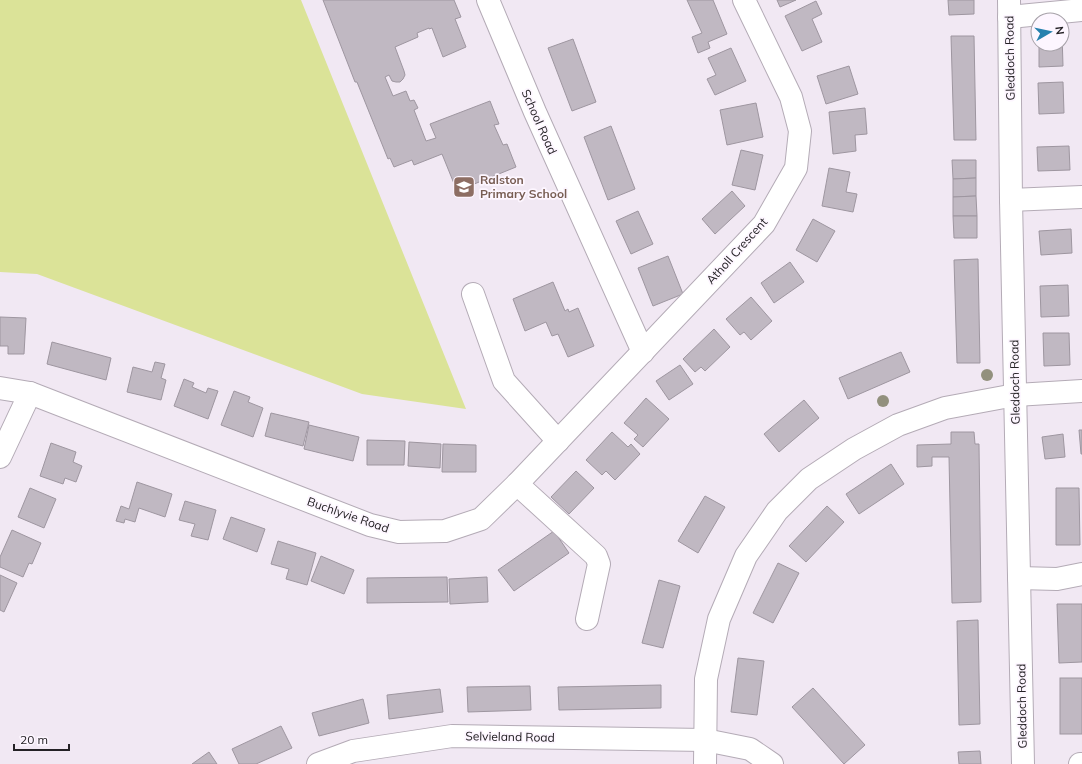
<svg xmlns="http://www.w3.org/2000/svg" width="1082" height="764" viewBox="0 0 1082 764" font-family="Mulish,sans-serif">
<rect width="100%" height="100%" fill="#f1e8f3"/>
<path fill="#dbe398" d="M0,0H301L466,409L362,394L37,274L0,272Z"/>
<g fill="#c0b8c2" stroke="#9e96a0">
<path d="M323,0H454L461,17L455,19L466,47L443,57L432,28L429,29V28L417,33L418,37L395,47L404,71L405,75L403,79L400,82H396L392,81L389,75L385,77L393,96L406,91L410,101L414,100L418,108L414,110L426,141L436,138L430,124L490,101L499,124L494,125L503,145L507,144L516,167L457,191L442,154L414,165L412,160L394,167L390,158L388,159L357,82H355Z"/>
<path d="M687,0H713L727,34L708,42L710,48L698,53L692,37L702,33Z"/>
<path d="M777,0H796L780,7Z"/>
<path d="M948,0H974V14L949,15Z"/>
<path d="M816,1L822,14L812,19L822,42L802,51L785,16Z"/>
<path d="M1062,34L1063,66L1039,67V44H1062Z"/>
<path d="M951,36H974L976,140H954Z"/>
<path d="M573,39L596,102L572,111L548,48Z"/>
<path d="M731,48L746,81L715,95L707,79L716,75L708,58Z"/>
<path d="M849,66L858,94L826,104L817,76Z"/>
<path d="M1063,82L1064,113L1039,114L1038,83Z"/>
<path d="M756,103L763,137L727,145L720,110Z"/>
<path d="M865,108L867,134L855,135L856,151L833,154L829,112Z"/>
<path d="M611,126L635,189L608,200L584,137Z"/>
<path d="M1069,146L1070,170L1038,171L1037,147Z"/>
<path d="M741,150L763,155L755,190L732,185Z"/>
<path d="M952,160H976V178L953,179Z"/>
<path d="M829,168L850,172L846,192L857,194L853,212L822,206Z"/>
<path d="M976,178V196L953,197V179Z"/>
<path d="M732,191L745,206L715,234L702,219Z"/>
<path d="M976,196L977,216H953V197Z"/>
<path d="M638,211L653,244L631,254L616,221Z"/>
<path d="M953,216H977V238H954Z"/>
<path d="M813,219L835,231L817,262L796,250Z"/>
<path d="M1071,229L1072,253L1041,255L1039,231Z"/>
<path d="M668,256L683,294L653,306L638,268Z"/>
<path d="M978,259L980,363H957L954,260Z"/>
<path d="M790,262L804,282L774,303L761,283Z"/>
<path d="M553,282L565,311L568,309L569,312L578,308L594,346L568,357L558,334L552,336L546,322L525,331L513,299Z"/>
<path d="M1068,285L1069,316L1041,317L1040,286Z"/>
<path d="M751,297L772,321L751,340L744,332L740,335L726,319Z"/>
<path d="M0,317L26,318L24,354H8V346H0Z"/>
<path d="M714,329L730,347L705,371L701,367L695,372L683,359Z"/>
<path d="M1043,333H1069L1070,365L1044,366Z"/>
<path d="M52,342L111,358L106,380L47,364Z"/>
<path d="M901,352L910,372L848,399L839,378Z"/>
<path d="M155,362L165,364L161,378L166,380L161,400L127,392L133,367L152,372Z"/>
<path d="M680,365L693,384L669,400L656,381Z"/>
<path d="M184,379L194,383L192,387L206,393L208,388L218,391L208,419L174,406Z"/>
<path d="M234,391L250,397L248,402L263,408L253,437L221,425Z"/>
<path d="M646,398L669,419L643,447L634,439L638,435L624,423Z"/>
<path d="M804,400L819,418L779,452L764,434Z"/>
<path d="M271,413L309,422L303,446L265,436Z"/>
<path d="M309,425L359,437L353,461L304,449Z"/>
<path d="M1079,430H1082V454H1081Z"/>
<path d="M612,432L628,447L631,444L640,454L615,480L606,471L602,475L586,460Z"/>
<path d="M951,432H974L975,444H979L981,602L952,603L949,457H932V466L917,467V445L951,444Z"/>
<path d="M1063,434L1065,457L1045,459L1042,437Z"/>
<path d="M367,440L405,441L404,465H367Z"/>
<path d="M409,442L441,444L440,468L408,466Z"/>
<path d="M51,443L76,452L73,462L82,466L76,482L65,478L63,484L40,476Z"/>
<path d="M443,444L476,445V472H442Z"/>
<path d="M891,464L904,484L859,514L846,494Z"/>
<path d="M576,471L594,488L569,514L551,497Z"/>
<path d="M137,482L172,494L165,517L139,508L135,522L125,519L124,523L116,521L121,506L129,509Z"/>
<path d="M30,488L56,499L44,528L18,517Z"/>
<path d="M1056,488H1079L1080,545H1056Z"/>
<path d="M705,496L725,507L698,553L678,541Z"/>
<path d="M185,501L216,510L208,540L191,536L195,524L179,520Z"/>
<path d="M827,506L844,522L806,562L789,546Z"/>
<path d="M231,517L265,529L257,552L223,539Z"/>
<path d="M12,530L41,543L32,564L29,563L23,577L0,567V557Z"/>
<path d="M554,531L569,553L514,591L498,570Z"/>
<path d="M278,541L316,553L307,585L286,579L289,569L271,564Z"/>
<path d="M321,556L354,570L344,594L311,581Z"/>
<path d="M778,563L799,573L773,623L753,613Z"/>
<path d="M0,575L17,583L4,612L0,610Z"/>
<path d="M447,577L448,602L367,603V578Z"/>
<path d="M487,577L488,602L450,604L449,579Z"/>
<path d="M659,580L680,586L663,648L642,643Z"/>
<path d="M1057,604H1082V662L1059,663Z"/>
<path d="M978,620L980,724L959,725L957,621Z"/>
<path d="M738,658L764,661L757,715L731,712Z"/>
<rect x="1060" y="678" width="22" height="56"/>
<path d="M661,685V708L559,710L558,687Z"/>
<path d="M530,686L531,710L468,712L467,687Z"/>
<path d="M813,688L865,745L844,764L792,707Z"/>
<path d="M440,689L443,712L389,719L387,695Z"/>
<path d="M363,699L369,723L319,736L312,713Z"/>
<path d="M281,726L292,748L256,764H239L232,749Z"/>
<path d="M980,751L981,764H959L958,752Z"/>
<path d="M209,752L217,764H192Z"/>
</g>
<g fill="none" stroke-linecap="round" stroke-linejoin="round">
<g stroke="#b4abb6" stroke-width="24">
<g id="minor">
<path d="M488,0L535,112L643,352"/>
<path d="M1009,0L1011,200L1023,764"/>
<path d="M1009,17L1082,10"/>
<path d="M1011,200L1082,197"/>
<path d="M473,294L504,381L558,441"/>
<path d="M0,388L30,393L370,525L399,532L445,531L481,519L517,484L764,224L796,168L800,131L791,97L744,0"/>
<path d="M0,457L30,393"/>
<path d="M517,484L596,556L599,564L587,619"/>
<path d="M1019,578L1057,579L1082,574"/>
<path d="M318,764L353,751L452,736L705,740L750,749L772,764"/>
<path d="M705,764L706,679L719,619L746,556L777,511L809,479L854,449L898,425L945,408L1015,395L1082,391"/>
<path d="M1080,764H1082"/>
</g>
</g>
<use href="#minor" stroke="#fff" stroke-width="22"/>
</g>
<g fill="#92907d">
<circle cx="987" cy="375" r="6"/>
<circle cx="883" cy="401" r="6"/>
</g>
<defs>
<g id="school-square" transform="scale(1.15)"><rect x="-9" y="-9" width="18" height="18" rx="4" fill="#8d6e63" stroke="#fdf6ff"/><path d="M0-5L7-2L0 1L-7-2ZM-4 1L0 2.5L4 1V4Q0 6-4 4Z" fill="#fff"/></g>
</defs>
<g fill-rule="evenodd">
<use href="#school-square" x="464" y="187"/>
</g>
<g text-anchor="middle" stroke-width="3.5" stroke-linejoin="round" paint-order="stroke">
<g font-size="12" fill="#242125" stroke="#fdf6ff">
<text transform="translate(1010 58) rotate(-91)" y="4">Gleddoch Road</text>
<text transform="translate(539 122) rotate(66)" y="4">School Road</text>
<text transform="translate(737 251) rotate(-48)" y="4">Atholl Crescent</text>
<text transform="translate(1015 382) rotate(-91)" y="4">Gleddoch Road</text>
<text transform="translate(348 515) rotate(19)" y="4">Buchlyvie Road</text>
<text transform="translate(1022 706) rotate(-91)" y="4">Gleddoch Road</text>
<text transform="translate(510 737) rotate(1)" y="4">Selvieland Road</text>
</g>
<g font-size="12" font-weight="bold" fill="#785e54" stroke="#fdf6ff" text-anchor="start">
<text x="480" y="184">Ralston<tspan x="480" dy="14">Primary School</tspan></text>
</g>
</g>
<g transform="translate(1050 32) rotate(81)"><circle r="19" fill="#fdf6ff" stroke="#a6a1a8"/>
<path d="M0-3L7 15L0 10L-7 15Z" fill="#2681ae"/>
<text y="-6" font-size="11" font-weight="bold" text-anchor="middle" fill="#242125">N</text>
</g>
<path d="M14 744v6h55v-6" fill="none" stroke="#242125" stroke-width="2"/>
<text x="20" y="744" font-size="12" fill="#242125" stroke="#fdf6ff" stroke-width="3" paint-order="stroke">20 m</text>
</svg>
